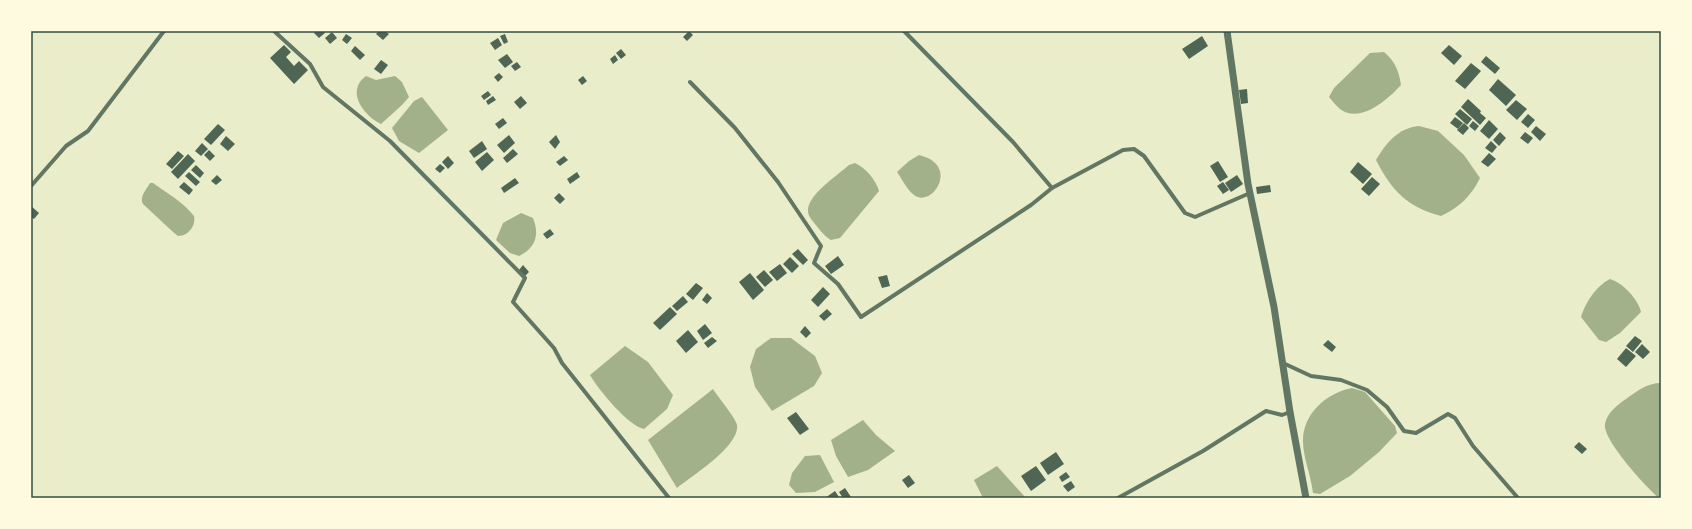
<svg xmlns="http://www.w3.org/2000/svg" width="1692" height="529" viewBox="0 0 1692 529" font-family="Roboto,sans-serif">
<rect width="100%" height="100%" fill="#e9edc9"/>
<g fill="#a3b18a">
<path d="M1384,52C1395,61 1399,71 1401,85C1389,98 1367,118 1348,113C1340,111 1334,103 1329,97L1334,88L1370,53Z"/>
<path d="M366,76L376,80L395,76L402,82L409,97L402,105L381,124C364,116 345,91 366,76Z"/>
<path d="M422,97L448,130L419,153L399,141L392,128L414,101Z"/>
<path d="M1419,126L1438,131L1464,155L1480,178C1471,196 1460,207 1441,216C1407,207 1392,191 1376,160C1386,143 1398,128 1419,126Z"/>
<path d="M919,155C961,165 932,209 914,195C907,190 902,179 897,172L909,161Z"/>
<path d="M855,163C866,168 876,180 879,191L840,238L831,240C824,236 820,230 815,224C812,220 808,216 808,211C807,195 838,175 849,165Z"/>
<path d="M150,183H153C167,193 183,202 194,216C196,225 189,236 178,236L173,232L143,204C139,197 146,190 150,183Z"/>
<path d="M521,213L533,218C540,236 535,248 519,256L510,253L496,240L503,223Z"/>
<path d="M1610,279C1623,283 1638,299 1641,312L1620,333L1606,342L1599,340L1581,317C1585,303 1596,286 1610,279Z"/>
<path d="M771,338H791L815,356L822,373L814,386L772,411L755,387L750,367L756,349Z"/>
<path d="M625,346L648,362L673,395L667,409L644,429C628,426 598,389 590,375Z"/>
<path d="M1661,383V495L1658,497C1646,487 1602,439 1605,424C1607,413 1617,405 1626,399C1637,391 1647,383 1661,383Z"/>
<path d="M1352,388L1365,392L1395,426L1397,433L1379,452L1350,476L1320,494L1313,493C1311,475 1303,458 1303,441C1303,413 1327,393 1352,388Z"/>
<path d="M713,389C717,396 736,418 737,425C740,446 692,476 677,488L648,440Z"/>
<path d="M863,420L876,435L895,451L868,470L848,477L836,456L831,440Z"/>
<path d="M820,455L834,482L815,492L796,493L789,485L792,473L805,456Z"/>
<path d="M997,466L1026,498H983L974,480Z"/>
</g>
<g fill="#4f6655">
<path d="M316,31H323L325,33L319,38L314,33Z"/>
<path d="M379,31H385L389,34L383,40L376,34Z"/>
<path d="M689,31L693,35L687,41L683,37Z"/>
<path d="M332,32L337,38L330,44L325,38Z"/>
<path d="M346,34L352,38L347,44L342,40Z"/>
<path d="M505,34L508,42L504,44L500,36Z"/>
<path d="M1202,36L1208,46L1189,59L1182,49Z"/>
<path d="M498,38L502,45L495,50L490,43Z"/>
<path d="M284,45L291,52L286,57L294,66L299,61L308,70L294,84L270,58Z"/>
<path d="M1449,45L1462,56L1454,65L1441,53Z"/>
<path d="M355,46L365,55L360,60L351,51Z"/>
<path d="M621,49L626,55L621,59L616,53Z"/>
<path d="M507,54L513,62L505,68L498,60Z"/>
<path d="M615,55L618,60L613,64L610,59Z"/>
<path d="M1486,56L1500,68L1495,74L1481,62Z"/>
<path d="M381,60L388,65L381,74L374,69Z"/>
<path d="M517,62L521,67L515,71L511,66Z"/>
<path d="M1471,63L1481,71L1465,89L1455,81Z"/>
<path d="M499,73L503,77L498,82L494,77Z"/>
<path d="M583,76L587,81L582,85L578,80Z"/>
<path d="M1498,79L1516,95L1506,106L1489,90Z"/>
<path d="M1247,89L1248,103L1241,104L1239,90Z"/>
<path d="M488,91L491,95L484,100L481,96Z"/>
<path d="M493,96L496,100L488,105L486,101Z"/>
<path d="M521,96L527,103L520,109L514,102Z"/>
<path d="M1468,99L1481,111L1480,113L1486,118L1480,125L1461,107Z"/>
<path d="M1516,100L1527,109L1517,120L1506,110Z"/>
<path d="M1460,109L1472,119L1467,125L1455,114Z"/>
<path d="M1528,114L1535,120L1528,128L1521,122Z"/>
<path d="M1455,117L1463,123L1458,129L1450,123Z"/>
<path d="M503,118L507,123L499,129L495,124Z"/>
<path d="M1489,120L1498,129L1489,139L1480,131Z"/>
<path d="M1473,121L1479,126L1475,131L1469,126Z"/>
<path d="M1464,123L1469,128L1463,135L1457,130Z"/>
<path d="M218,124L225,130L211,145L204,139Z"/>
<path d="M1536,126L1546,134L1540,141L1531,132Z"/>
<path d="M1500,132L1506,138L1499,146L1493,140Z"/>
<path d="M1525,132L1533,138L1528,144L1520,138Z"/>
<path d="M509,135L515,143L504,153L497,145Z"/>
<path d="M556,135L560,142L555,149L549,142Z"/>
<path d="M226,136L235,144L228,151L220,144Z"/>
<path d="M482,141L487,149L474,158L469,151Z"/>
<path d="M1491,141L1497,147L1492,153L1485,148Z"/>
<path d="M202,143L208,149L201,156L195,151Z"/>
<path d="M513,149L518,154L507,163L503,158Z"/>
<path d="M209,150L215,156L210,161L204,155Z"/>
<path d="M178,151L184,156L172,169L166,164Z"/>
<path d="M487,152L494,160L482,171L475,162Z"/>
<path d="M1489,153L1496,159L1488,167L1481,162Z"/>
<path d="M188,154L195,161L178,179L171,172Z"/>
<path d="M448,156L454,163L448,169L442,162Z"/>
<path d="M564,156L568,160L560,166L556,162Z"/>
<path d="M1218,161L1228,177L1220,182L1210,166Z"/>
<path d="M1358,162L1372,174L1363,184L1350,172Z"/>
<path d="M440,164L445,168L440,173L435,169Z"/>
<path d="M196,165L204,173L200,178L191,170Z"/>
<path d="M189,172L200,182L196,186L185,176Z"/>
<path d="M577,172L580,177L570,184L567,179Z"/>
<path d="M217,175L222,180L216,185L211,181Z"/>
<path d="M1237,175L1243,184L1231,192L1225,183Z"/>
<path d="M1372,177L1380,184L1369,196L1361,189Z"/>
<path d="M515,178L519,183L504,193L501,188Z"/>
<path d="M184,182L193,190L189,195L179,187Z"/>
<path d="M1223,182L1229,190L1223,194L1217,186Z"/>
<path d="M1270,185L1271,192L1257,194L1256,187Z"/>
<path d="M559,193L565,199L560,204L554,198Z"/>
<path d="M31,206L39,213L34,219L31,217Z"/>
<path d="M550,229L554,234L547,239L543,234Z"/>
<path d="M798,249L808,260L803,265L792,254Z"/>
<path d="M838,256L844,265L831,274L825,266Z"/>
<path d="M790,257L799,266L792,273L783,264Z"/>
<path d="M780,264L787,273L777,281L769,272Z"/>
<path d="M523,265L529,272L525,276L519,270Z"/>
<path d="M764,270L773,280L765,287L756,277Z"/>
<path d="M750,273L764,290L753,300L739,282Z"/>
<path d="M887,275L890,286L882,288L878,277Z"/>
<path d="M696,283L703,288L693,300L686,294Z"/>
<path d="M823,287L830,294L818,307L811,300Z"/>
<path d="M707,293L712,298L707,304L702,300Z"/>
<path d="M683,296L688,302L677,311L672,306Z"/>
<path d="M670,307L677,314L660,330L653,323Z"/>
<path d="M827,309L832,314L824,321L819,316Z"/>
<path d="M705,324L712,333L703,340L697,331Z"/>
<path d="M805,326L811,333L806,338L800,332Z"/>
<path d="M688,330L698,342L686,353L676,341Z"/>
<path d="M1635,336L1642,341L1633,352L1626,346Z"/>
<path d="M712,337L717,341L708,348L704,343Z"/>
<path d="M1328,340L1336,347L1332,352L1323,345Z"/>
<path d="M1642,344L1650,352L1643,359L1635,352Z"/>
<path d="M1626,348L1636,356L1626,367L1617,359Z"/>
<path d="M796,412L809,429L800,435L787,418Z"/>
<path d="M1579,442L1587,449L1582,454L1574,447Z"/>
<path d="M1056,452L1064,464L1048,475L1040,463Z"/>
<path d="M1036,466L1046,480L1031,491L1021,476Z"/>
<path d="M1066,472L1070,477L1062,482L1059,477Z"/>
<path d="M909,475L915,483L908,488L902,480Z"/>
<path d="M1071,481L1075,487L1068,492L1063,486Z"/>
<path d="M845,488L851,497L850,498H843L839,492Z"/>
<path d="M835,491L839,497L825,498Z"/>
</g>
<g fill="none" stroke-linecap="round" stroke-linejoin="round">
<g stroke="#617663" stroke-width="4">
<path d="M274,31L310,64L323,87L390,141L525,278L513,302L554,348L562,363L669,498"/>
<path d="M904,31L1013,142L1052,188"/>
<path d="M690,82L735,128L778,182L821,246L814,263L838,284L861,317L1031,205L1052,188L1123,150L1134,149L1144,156L1185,213L1195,217L1250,193"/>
<path d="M31,186L66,146L88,131L164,31"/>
<path d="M1283,363L1311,376L1341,380L1367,390L1387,407L1404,431L1416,433L1448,414L1455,418L1473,446L1518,498"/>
<path d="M1118,498L1203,451L1266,411L1282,415L1290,412"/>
</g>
<path stroke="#617663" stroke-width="7" d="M1227,31L1248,184L1274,307L1290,412L1306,498"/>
</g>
<rect width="1692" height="529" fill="none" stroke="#fefae0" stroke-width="64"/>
<rect x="32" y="32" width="1628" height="465" fill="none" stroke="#344e41" stroke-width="1.5"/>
</svg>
